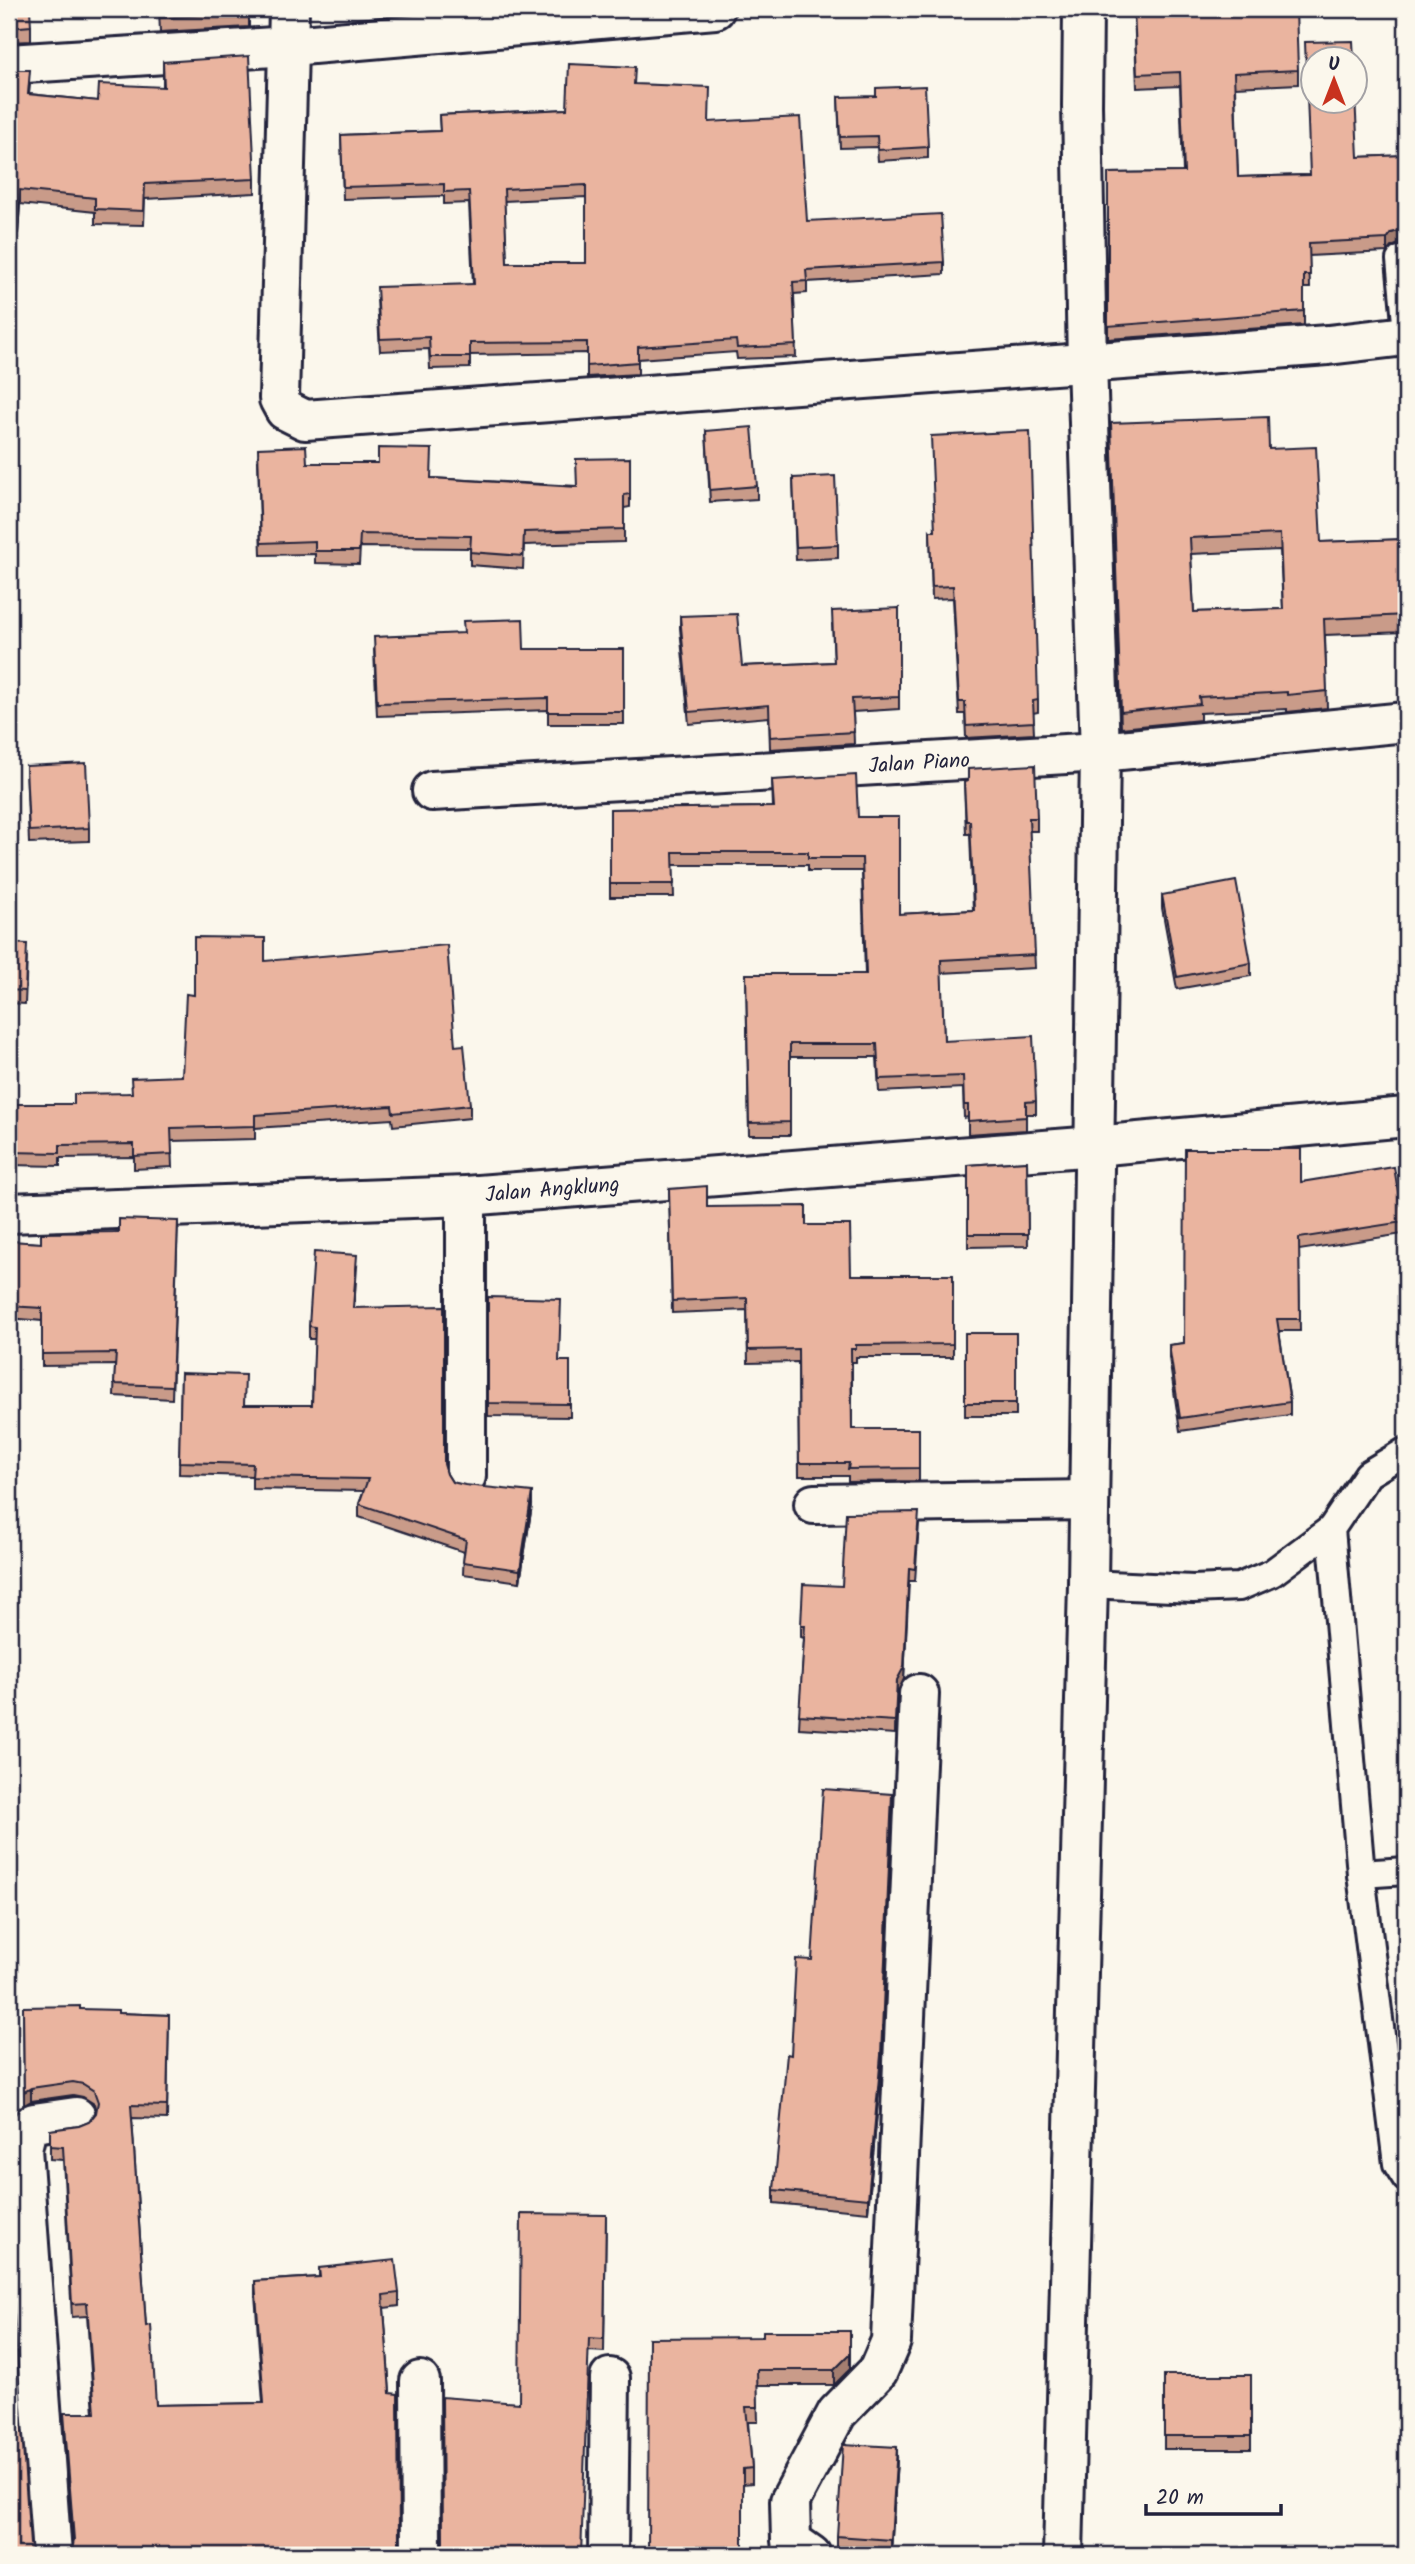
<svg xmlns="http://www.w3.org/2000/svg" width="1415" height="2564" viewBox="0 0 1415 2564" font-family="Kalam,sans-serif">
<rect width="100%" height="100%" fill="#fbf7ec"/>
<filter id="ink" filterUnits="userSpaceOnUse"><feTurbulence type="fractalNoise" baseFrequency=".0143" numOctaves="2"/><feDisplacementMap in="SourceGraphic" scale="14" xChannelSelector="R" yChannelSelector="G"/><feConvolveMatrix kernelMatrix="1 2 1 2 8 2 1 2 1" color-interpolation-filters="sRGB"/></filter>
<g filter="url(#ink)">
<g fill="none" stroke-linecap="round" stroke-linejoin="round">
<g stroke="#22223b" stroke-width="32">
<g id="lane">
<path d="M1400,260L1406,322"/>
<path d="M1406,1451L1368,1474L1331,1529L1361,1874L1406,1871"/>
<path d="M1088,1584L1193,1589L1239,1587L1272,1573L1331,1529"/>
<path d="M1361,1874L1397,2164L1406,2178"/>
</g>
</g>
<g stroke="#22223b" stroke-width="44">
<g id="street">
<path d="M289,9L279,399L285,410L305,420L1328,345L1406,336"/>
<path d="M9,64L290,46L715,9"/>
<path id="s1" d="M432,791L1100,752L1406,722"/>
<path d="M466,1196V1476"/>
<path id="s2" d="M9,1213L466,1196L1095,1146L1406,1117"/>
<path d="M814,1504L1089,1500"/>
<path d="M420,2381L421,2555"/>
<path d="M52,2555L22,2149L26,2132L34,2123L76,2117"/>
<path d="M608,2555L610,2378"/>
<path d="M811,2555L791,2541L790,2501L837,2413L878,2371L891,2341L919,1694"/>
<path d="M1063,2555L1088,1584L1100,752L1087,363L1082,105L1083,9"/>
</g>
</g>
<use href="#lane" stroke="#fbf7ec" stroke-width="26"/>
<use href="#street" stroke="#fbf7ec" stroke-width="38"/>
</g>
<g fill="#c99b89" stroke="#22223b" stroke-width="2" fill-rule="evenodd">
<path d="M9,9L31,26V41L9,42Z"/>
<path d="M159,9H249V27L160,32Z"/>
<path d="M1134,9L1298,70V84L1235,87L1238,177L1310,175L1358,157L1406,155V246L1399,244L1391,247L1387,252L1309,256L1310,288H1304V325L1108,339V173L1183,172L1180,86L1137,88Z"/>
<path d="M163,62L255,179V193L145,199L144,225L95,224V212L20,204L18,233L9,232V70L30,85L29,94L98,101L163,87Z"/>
<path d="M635,85L710,122L807,221L944,262V274L807,282V293L794,294L796,357L737,359L736,352L638,359V374L587,377V353L470,355V368L430,369L429,349L380,351L377,299L473,284L469,203L444,204V196L343,199L341,135L440,131L439,115L567,109ZM586,197V263H507L504,201Z"/>
<path d="M838,97L928,147V158L878,161L877,147L840,148Z"/>
<path d="M1111,423L1269,449L1321,542L1406,539V632L1325,635L1327,708L1287,712V709L1200,713V720L1121,728ZM1280,550L1283,609L1194,612L1191,554Z"/>
<path d="M706,431L757,486V499L710,502Z"/>
<path d="M630,458V507L624,508V542L524,545L523,569L470,565V548L360,547L359,564L315,563V554L261,555L258,461L307,463L432,478L577,486Z"/>
<path d="M793,478L838,545V558L796,560Z"/>
<path d="M930,531L1038,700V712L1033,713L1034,734L966,738L965,714H959L953,598L932,599Z"/>
<path d="M899,608V709L853,712L854,744L770,749L769,717L689,724L680,628V616L742,666L834,662L832,624Z"/>
<path d="M624,649V724H548V710L377,716L374,650Z"/>
<path d="M26,766L89,828V841L29,843Z"/>
<path d="M772,780L858,817L899,914L973,910L970,834H966L964,782L1037,818V831H1029L1035,968L941,973L944,1041L1036,1101V1114H1026V1130L968,1134V1117L964,1118L963,1088L879,1092L877,1057H790V1135H749L746,974H865L862,871H808V865H673L674,897H610V809L773,807Z"/>
<path d="M1162,895L1251,963V976L1177,989L1162,908Z"/>
<path d="M9,943L27,957L25,1004L9,1003Z"/>
<path d="M265,961L455,1046L470,1105V1118L393,1126L392,1119L255,1128V1139L171,1141L172,1167L134,1169V1157L60,1158V1166L9,1165V1104H74L131,1093L182,1076L194,995Z"/>
<path d="M1027,1161L1028,1246L968,1247V1165Z"/>
<path d="M1301,1182L1403,1222V1234L1299,1250L1300,1331H1279L1290,1402V1415L1180,1431L1169,1358V1345L1184,1343Z"/>
<path d="M669,1189L707,1207L806,1225L851,1275H953V1357H856V1362H852V1429H919V1481L848,1482V1476H799L798,1362L748,1363L747,1310L672,1313Z"/>
<path d="M178,1221L172,1399L114,1396L115,1365L42,1366V1321L9,1318V1241L41,1243L119,1232Z"/>
<path d="M357,1267L354,1308L444,1464L447,1474L452,1482L532,1505L520,1582L463,1574L464,1552L359,1517V1504L364,1491L252,1489V1476L179,1474L181,1373L245,1405H312L315,1339H309V1326Z"/>
<path d="M488,1297L560,1361H570V1417L488,1416Z"/>
<rect x="965" y="1333" width="51" height="83"/>
<path d="M919,1524L915,1581H909L904,1679L897,1693L895,1734L799,1728L804,1638L801,1637V1625L842,1586Z"/>
<path d="M892,1806L881,2068L868,2212L774,2203V2190L791,2055L812,1960Z"/>
<path d="M23,2007L80,2009L118,2013L169,2015L167,2119L132,2118L146,2326L156,2405L263,2403L255,2294V2281L319,2277V2268L399,2293V2306L384,2308L390,2393L72,2551L73,2544L64,2413H94L87,2316L72,2317L63,2160L50,2159V2130L79,2126L89,2122L96,2111L94,2104L83,2097L73,2095L31,2101L24,2105Z"/>
<path d="M606,2215L604,2352L589,2351L440,2553L519,2403Z"/>
<path d="M649,2338L850,2369L834,2385H757L758,2422H748L752,2468V2483L743,2484Z"/>
<rect x="1164" y="2375" width="87" height="74"/>
<path d="M897,2460L891,2553L837,2549V2536Z"/>
</g>
<g fill="#a47e6f" stroke="#22223b" stroke-width="2">
<path d="M20,190V204L18,233V218Z"/>
<path d="M1399,231V244L1391,247L1387,252V239L1391,233Z"/>
<path d="M532,1492V1505L520,1582V1570Z"/>
<path d="M909,1568L904,1679L897,1693L895,1734L897,1680Z"/>
<path d="M892,1794L881,2068L868,2212V2199Z"/>
<path d="M31,2088V2101L24,2105V2092Z"/>
<path d="M850,2354V2369L834,2385V2370Z"/>
<path d="M897,2447V2460L891,2553V2540Z"/>
</g>
<g fill="#eab49f" stroke="#22223b" stroke-width="2" fill-rule="evenodd">
<path d="M9,9H30L31,26L9,28Z"/>
<path d="M160,9H249V12L160,18Z"/>
<path d="M1134,9H1296L1298,70L1234,73L1238,177L1310,175L1305,42L1353,41L1354,60H1313V102H1355V95L1358,157L1406,155V232L1399,231L1391,233L1387,239L1309,243L1310,275H1304V311L1108,326V173L1184,172L1180,72L1137,74Z"/>
<path d="M249,56L255,179L145,184L144,211L95,209V198L20,190L18,218H9V70H30L28,94L98,101L99,84L164,87L163,62Z"/>
<path d="M569,64L635,67L634,84L710,87L709,122L800,117L807,221L941,214L944,262L806,270L807,281L793,282L796,345L737,348L736,340L638,347V362L587,366V342L470,343V357H430L429,337L380,339L377,287L474,284L469,191L444,192V184L343,187L341,135L440,131L439,115L567,109ZM586,185V263H507L504,189Z"/>
<path d="M925,86L928,147L878,150L877,136L840,137L838,97L876,96V88Z"/>
<path d="M1268,417L1269,449L1316,447L1321,542L1406,539V615L1324,619L1327,691L1287,695V692L1199,697L1200,704L1121,712L1111,423ZM1280,534L1283,609L1194,612L1190,538Z"/>
<path d="M752,427L757,486L710,490L706,431Z"/>
<path d="M1030,431L1038,700L1033,701L1034,722L966,726L965,702H959L953,586L932,587L930,531H935L931,436Z"/>
<path d="M306,446L307,463H378V448L432,449L431,478L577,487L576,459L630,458V494L624,495V529L524,532L523,556L470,552L471,536L360,534L359,551H315V541L261,543L258,448Z"/>
<path d="M835,476L838,545L796,547L793,478Z"/>
<path d="M899,608V697L852,699L854,732L770,737L769,705L689,712L680,616L737,614L742,666L834,662L832,611Z"/>
<path d="M523,619L524,649H624V712H548V698L377,703L374,637L464,633L463,621Z"/>
<path d="M86,763L89,828L29,831L26,766Z"/>
<path d="M1035,765L1037,818H1029L1035,955L941,960L944,1041L1033,1036L1036,1101L1026,1102V1117L968,1121V1105H964L963,1076L879,1079L877,1044H790V1122L749,1123L746,974H866L862,858H808V852H673L674,884H610V809L774,807L772,780L856,775L858,817H899V914L974,910L970,821H966L964,782L968,781V769Z"/>
<path d="M1236,881L1251,963L1177,977L1162,895Z"/>
<path d="M194,937L265,938V961L447,945L455,1046L464,1045L470,1105L393,1113L392,1106L255,1115V1126L171,1128L172,1154L134,1156V1144L60,1145V1153L9,1152V1104H74V1094L132,1093L131,1078L182,1076L186,994L194,995Z"/>
<path d="M9,943L27,944L25,991L9,990Z"/>
<path d="M1185,1149H1301V1182L1394,1167L1403,1222L1299,1238L1300,1319H1277L1290,1402L1180,1418L1169,1345L1184,1343Z"/>
<path d="M1027,1161L1028,1234H968V1165Z"/>
<path d="M707,1186V1207L806,1206V1225H850L851,1275H953V1344L856,1345V1349H851L852,1429H919V1468L848,1469L849,1463H799L798,1349L748,1350L747,1298L672,1301L669,1189Z"/>
<path d="M119,1219L178,1221L172,1386L114,1384L116,1353L42,1354V1308L9,1306V1241L41,1243V1233L119,1232Z"/>
<path d="M314,1252L357,1255L353,1308L444,1306V1464L447,1474L452,1482L465,1485L532,1492L520,1570L463,1562L466,1540L359,1504L368,1479L252,1477L253,1464L179,1462L181,1373L245,1375L244,1405H312L315,1327L309,1326Z"/>
<path d="M488,1297L561,1299L559,1361H570V1404L488,1403Z"/>
<rect x="965" y="1333" width="51" height="70"/>
<path d="M919,1512L915,1569L909,1568L904,1667L897,1680L895,1721L799,1715L805,1625H801L803,1584L842,1586L846,1513Z"/>
<path d="M823,1789L892,1794L881,2055L868,2199L774,2190L787,2054L791,2055L796,1959L812,1960Z"/>
<path d="M80,2006V2009L118,2010V2013L169,2015L167,2106L131,2105L146,2326L151,2325L156,2405L264,2403L255,2281L320,2277L319,2268L395,2260L399,2293L383,2295L390,2393L398,2394L399,2542L402,2552L405,2555H68L72,2551L74,2540L64,2413H95L87,2303L72,2304L63,2147L50,2146V2130L79,2126L89,2122L96,2113L98,2102L94,2091L83,2084L73,2082L31,2088L24,2092L23,2007Z"/>
<path d="M521,2214L606,2215L604,2339L589,2338L581,2555H438L440,2553L443,2542L442,2397L519,2403Z"/>
<path d="M763,2331H850V2354L834,2370H757L758,2407H746L752,2468L743,2469V2555H648L649,2338L763,2337Z"/>
<path d="M15,2334L30,2544L34,2554L35,2555H9V2335Z"/>
<rect x="1164" y="2375" width="87" height="61"/>
<path d="M843,2444L897,2447L891,2540L837,2536Z"/>
</g>
</g>
<g text-anchor="middle" stroke-width="7" stroke-linejoin="round" paint-order="stroke">
<g font-size="21" fill="#22223b" stroke="#fbf7ec">
<text dy="7" stroke="none"><textPath href="#s1" startOffset="488">Jalan Piano</textPath></text>
<text dy="7" stroke="none"><textPath href="#s2" startOffset="544">Jalan Angklung</textPath></text>
</g>
</g>
<rect width="1415" height="2564" fill="none" stroke="#fbf7ec" stroke-width="35"/>
<rect x="18" y="18" width="1380" height="2529" fill="none" stroke="#22223b" stroke-width="2.5" filter="url(#ink)"/>
<g transform="translate(1334 80)"><circle r="33" fill="#fbf7ec" stroke="#a4a2a5" stroke-width="2"/>
<path d="M0-5L12 26L0 18L-12 26Z" fill="#c8321e"/>
<text y="-10" font-size="19" font-weight="bold" text-anchor="middle" fill="#22223b">U</text>
</g>
<path d="M1146 2504v10h135v-10" fill="none" stroke="#22223b" stroke-width="3.5"/>
<text x="1156" y="2504" font-size="21" fill="#22223b" stroke="#fbf7ec" stroke-width="5" paint-order="stroke">20 m</text>
</svg>
